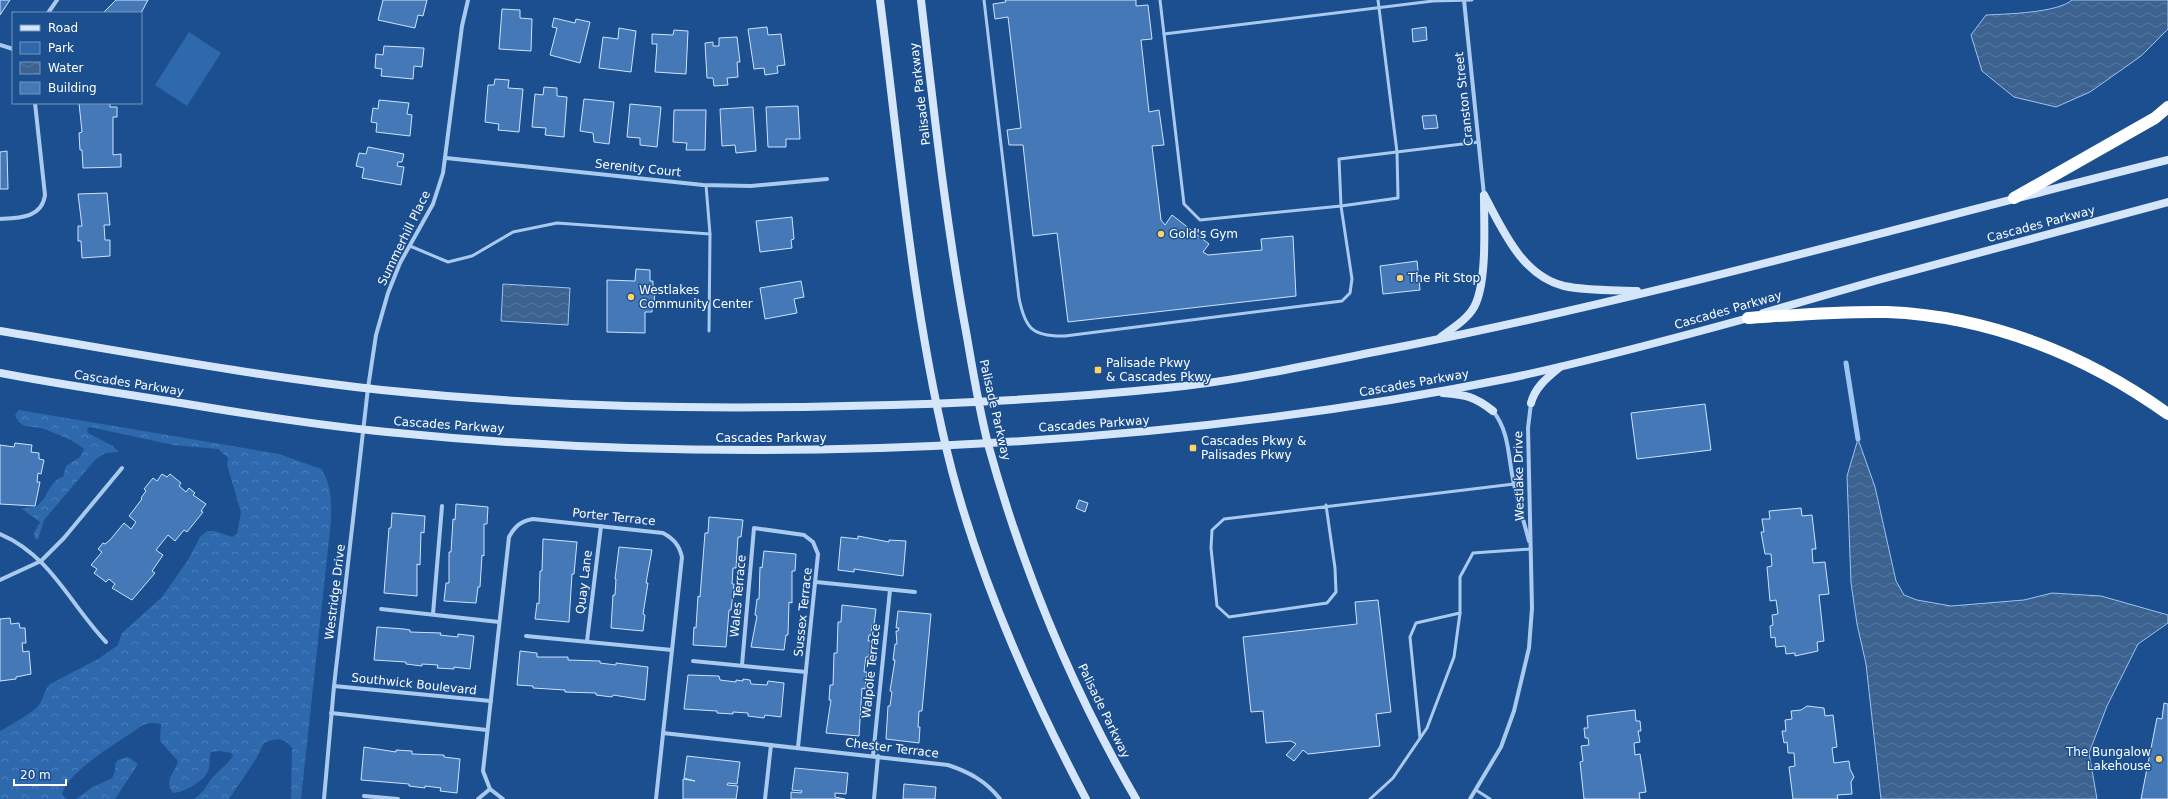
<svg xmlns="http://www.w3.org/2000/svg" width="2168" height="799" viewBox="0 0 2168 799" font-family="'DejaVu Sans',sans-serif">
<defs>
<pattern id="forest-crowns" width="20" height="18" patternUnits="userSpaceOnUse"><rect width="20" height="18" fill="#2e69ad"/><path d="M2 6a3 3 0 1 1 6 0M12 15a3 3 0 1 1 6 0" fill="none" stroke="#4d80b9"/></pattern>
<pattern id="water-waves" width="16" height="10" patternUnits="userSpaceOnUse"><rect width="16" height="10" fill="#3c6290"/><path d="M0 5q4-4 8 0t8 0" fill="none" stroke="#597aa1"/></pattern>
</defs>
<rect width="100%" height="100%" fill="#1b4f8f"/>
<g fill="url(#forest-crowns)">
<path d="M19,410L279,454L321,469C331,481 332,505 331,521L301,799H291L292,748C286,737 274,738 264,743L256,759L229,799H193C203,794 206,786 212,778C219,770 227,765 233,756L232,753L219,751L211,752C209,758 210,762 209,768C206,781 185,792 173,793C163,780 175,773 178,761L160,741L161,724C151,722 145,723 137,729C119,742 65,773 62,795L67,799H0V731C8,727 33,712 38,706C44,700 43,691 50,684L98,659L118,645L122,633L162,597L188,560L200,537L207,531H215L232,537L237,534L241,512L227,465L228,458L218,449L173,445L90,427L87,429L88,433L113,446L119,452L105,453L95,460L44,520L38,539H35L34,533L40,522L22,509C27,506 33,509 38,505C48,498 50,479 63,477L66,466L80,457L84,449C74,440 57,434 44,429C33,425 21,431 15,415Z"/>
<path d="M128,757L138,764L115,799H76L93,787L112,778C120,764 108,761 128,757Z"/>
</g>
<path fill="#2e69ad" d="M189,32L221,53L187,106L155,85Z"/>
<g fill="url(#water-waves)" stroke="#9cc4f0">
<path d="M2072,0H2168V29L2141,56L2090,92L2056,107L2014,97L1982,71L1971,35L1986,15C2006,14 2057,13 2072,0Z"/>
<path d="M503,284L570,288L568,325L501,321Z"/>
<path d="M1858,439L1875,487L1896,581L1904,595L1917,600L1951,606L2024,600L2052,593L2101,596L2168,615V623L2138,644L2107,706L2089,753L2097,799H1881L1866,664L1857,624L1851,583L1847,476Z"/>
</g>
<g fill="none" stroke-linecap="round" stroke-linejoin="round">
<path stroke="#9cc4f0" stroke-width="5" d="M1846,363L1858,439"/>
</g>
<g fill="#4478b7" stroke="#cfe3fa">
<path d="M0,0H10L0,15Z"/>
<path d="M116,0H148L141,13H103Z"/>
<path d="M383,0H427L423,16L418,15L415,28L378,20Z"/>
<path d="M1005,0H1136V6L1148,5L1152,39L1141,40L1149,112L1159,110L1164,145L1152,146L1161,220L1165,225L1172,215L1209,244L1203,252L1208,255L1262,250L1261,239L1293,236L1296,296L1068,322L1057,233L1033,236L1023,145H1009L1007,130L1021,128L1008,17L995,19L993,4L1006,2Z"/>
<path d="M502,9L520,10V18L532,19L531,51L499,49Z"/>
<path d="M554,18L575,23L576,19L590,22L580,63L550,55L557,28L552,27Z"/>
<path d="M767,27L768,35L781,34L785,65L777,66L778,73L765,75L764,68L754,69L748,29Z"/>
<path d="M1426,27L1427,40L1413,42L1412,29Z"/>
<path d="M619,28L636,31L631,72L599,68L603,37L618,39Z"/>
<path d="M674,30L688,31L686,74L655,72L657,44H652V34L673,35Z"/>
<path d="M737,37L740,62H737L738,77L727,78L728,85L714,86L713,78H707L705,43L713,42V46H719V38Z"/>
<path d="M384,46L424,48L422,67L414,66L413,79L381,76L382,69L375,68L376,54L383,55Z"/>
<path d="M495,79L509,80L508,88L523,89L519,132L498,130L499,124L485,122L488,85H494Z"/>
<path d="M544,87L557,88V96L567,97L564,137L545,135L546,128L532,127L535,94L543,95Z"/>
<path d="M584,99L614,102L609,144L594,142L593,133L580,131Z"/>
<path d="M379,100L409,103L407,114L412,115L410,136L376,132L377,123L371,122L373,108L378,109Z"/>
<path d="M79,103H110V107H117V117H113V155L121,154V167L83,168L82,150H80L79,133L82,132Z"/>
<path d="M630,104L661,107L657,147L640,145V138L627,137Z"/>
<path d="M798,106L800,139H786V147H768L766,107Z"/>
<path d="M753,107L756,151L736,153L735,145L722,146L720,109Z"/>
<path d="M674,110H706L705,150H686L687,143L673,142Z"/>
<path d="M1436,115L1438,128L1424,129L1422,116Z"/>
<path d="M368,147L404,154L402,162H398L397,166L404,167L401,185L362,178L364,168L356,166L359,153L366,154Z"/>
<path d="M7,151L8,189H0V152Z"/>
<path d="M107,193L110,225H104L105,240H110V256L82,258L81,241H78V226H82L78,194Z"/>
<path d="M792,217L794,239L791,240L792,248L760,252L756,221Z"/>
<path d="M1417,261L1420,290L1383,294L1380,266Z"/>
<path d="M636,269L650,270V281H653V289H655L654,305H652V312H645V333L607,332V280L635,281Z"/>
<path d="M801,281L804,297L794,299L797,313L765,319L760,288Z"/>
<path d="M1705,404L1711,450L1637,459L1631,413Z"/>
<path d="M15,443L32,445L31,452L39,453V459L44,460L41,474L38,473L37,482H40L35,506L0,504V445L14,447Z"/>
<path d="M162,474L167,477L170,474L181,483L179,486L186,492L189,488L195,493L193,495L206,504L201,511L203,512L187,532L184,530L175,541L168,535L156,550L163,555L152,571L155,573L132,600L112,588L115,584L109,579L106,582L94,573L97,569L91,565L102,552L98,549L103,543L105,544L110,540L124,523L131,529L136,522L129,516L142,499L141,498L146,491L144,489L153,478L157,481Z"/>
<path d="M1079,500L1088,503L1085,512L1076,508Z"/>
<path d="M456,504L488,507L487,524H484V556L482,555L480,587H478L476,603L444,601L446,583H449V552H451L453,519L455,520Z"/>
<path d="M1801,508L1802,516L1812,515L1816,549H1812L1813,563L1825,562L1829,594L1819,595L1824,641L1817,642L1818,651L1795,656V653L1786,654L1785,646L1776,647L1775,637L1771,638L1770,626L1773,625L1772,615L1778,614L1776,600L1770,601L1767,567L1772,566L1771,554H1765L1761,532H1764L1762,519H1770L1769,511Z"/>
<path d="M392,513L425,516L424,533L421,532L420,565L417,564V596L384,593L389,528H391Z"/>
<path d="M709,517L743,520L741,537H738L736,568H733L732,584H734L731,610H729L726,647L693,645L694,627L696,628L698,596L700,597L705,533H708Z"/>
<path d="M858,536L889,542V540L906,541L903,576L854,569V572L838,570L841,537L858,539Z"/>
<path d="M543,539L577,542L574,574H572L569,622L535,619L537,603L539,604L540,571H542Z"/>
<path d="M619,547L652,550L646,583H648L643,614L645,615L643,631L611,628L613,595H615L616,579H615Z"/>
<path d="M764,551L796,554L795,571H792V603L789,602L788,635H786L784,650L751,647L757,616L755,615L757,599H759L760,567L762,568Z"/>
<path d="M1378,600L1391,712L1376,714L1380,746L1308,754L1303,750L1294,761L1286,755L1296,744L1291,741L1266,743L1263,711L1251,712L1243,637L1357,624L1355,602Z"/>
<path d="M842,605L876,609L874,625H872L871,635H869L868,641H871L869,657H866L864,672H867L865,689L862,688L859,736L826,733L831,700H829L830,685H833L834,653H837L838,622H841Z"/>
<path d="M898,611L931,614L922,711H919L918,727H920L919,743L886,739L888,706H890L892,692L890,691L895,660H893L895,644H897L896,631H898L899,628H896Z"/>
<path d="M10,618L11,624L19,623L20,628H25L26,643H22L23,652L29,651L31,674L16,677V679L0,681V619Z"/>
<path d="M377,627L404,629L410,630V632L441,633L440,635L458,637V634L474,636L470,669L454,667V669L437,668L438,665L422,664V666L406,664V662L374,660Z"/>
<path d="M520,651L537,653V657H568V660L600,661V663L616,665V663L648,667L645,700L613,695L612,697L596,695V693L565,692V690L533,688V686L517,685Z"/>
<path d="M688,675L719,676L720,680L736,682V680L743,681V679L750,680L751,684L767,685L768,681L784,683L781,717L765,715L764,718L748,716V713L733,712V714L717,713V711L684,709Z"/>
<path d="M2164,703L2168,704V799H2141L2157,718L2162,719Z"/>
<path d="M1807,706L1824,708L1825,716L1833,715L1837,747L1832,748L1834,763L1849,761L1850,769L1854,777L1851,782L1852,794L1837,795L1838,799H1793L1789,767L1795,766L1794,753H1788L1787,742L1784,743L1782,731H1786L1785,720L1792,719L1791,711L1801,710Z"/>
<path d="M1635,710L1636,721H1640L1641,731H1638L1640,742L1634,743L1635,755L1640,754L1646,792L1639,793L1640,799H1584L1580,762L1583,761L1581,746L1589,745L1588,738H1585L1584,728H1588L1587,716Z"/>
<path d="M364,747L396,752V750L412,751V754L444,755V757L460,759L457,793L440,791L441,788L425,786V788L409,786V784L361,780Z"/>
<path d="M687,756L740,762L737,784L728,783L727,785L738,786L736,799H683V779L695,781L684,778Z"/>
<path d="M795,768L848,773L846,794L835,793V797L845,799H791V792L801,793L802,791L792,790Z"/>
<path d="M904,784L936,787L935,799H903Z"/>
</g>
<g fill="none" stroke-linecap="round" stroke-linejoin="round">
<g stroke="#a9c9ee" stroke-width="3">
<path d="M984,0L1019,298C1025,328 1032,337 1065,336L1342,301L1350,293L1352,279L1341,206L1339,159L1479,142"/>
<path d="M1160,0L1184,204L1200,220L1341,206L1398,198L1397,152L1378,0"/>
<path d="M1164,34L1433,1L1472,0"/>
<path d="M706,185L710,234L709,331"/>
<path d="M410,246L448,262L472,256L513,232L557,223L710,234"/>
<path d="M1326,505L1335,568L1336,592L1327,603L1229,617L1217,606L1211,548L1212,530L1224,519L1514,484"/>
<path d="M1420,738L1410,637L1416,623L1460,613"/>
<path d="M1476,790L1490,799"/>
<path d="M1370,799L1393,778L1427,728L1454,657L1460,613V577L1473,553L1531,549"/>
</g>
<g stroke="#a9c9ee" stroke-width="4">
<path d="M1464,0L1484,195"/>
<path d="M48,13L57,0"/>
<path d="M0,45L13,49"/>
<path d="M446,158L703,185L751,186L827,179"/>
<path d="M0,219C19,218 42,218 45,195L35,103"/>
<path d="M1493,411C1510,432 1508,459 1514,484C1518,503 1524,522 1529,541"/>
<path d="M0,534C50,555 70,604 106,642"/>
<path d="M0,580L41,561L64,538L122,468"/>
<path d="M816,582L915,592"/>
<path d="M381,609L499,622"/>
<path d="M433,614L442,506"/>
<path d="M526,636L672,650"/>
<path d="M587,641L601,526"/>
<path d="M693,661L806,672"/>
<path d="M742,665L754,528L804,535L813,542L818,554L798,747"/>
<path d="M334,686L491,701"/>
<path d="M331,713L487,730"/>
<path d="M663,733L948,765C969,772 986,781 1000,799"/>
<path d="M873,756L890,590"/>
<path d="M364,796L398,799"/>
<path d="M324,799L334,686L368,388L376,335L388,293L400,263L433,204L443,173L462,26L468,0"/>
<path d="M478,799L490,789"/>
<path d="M503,799L490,789L483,771L509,537C515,526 521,521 533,519L663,533C674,539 679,545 682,557L656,799"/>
<path d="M765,799L771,745"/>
<path d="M874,799L878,756"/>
<path d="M1470,799L1501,747L1514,711L1529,648L1532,608L1528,428L1531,403"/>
</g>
<g stroke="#d6e6fa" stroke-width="8">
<path d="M880,0C900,155 913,320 952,471C982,585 1031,695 1086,799"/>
<path d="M921,0C934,112 946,225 967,337C973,372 979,409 988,444C1022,567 1072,689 1136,799"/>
<path d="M1484,195C1503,230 1522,276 1564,286C1588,291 1613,290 1637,291"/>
<path d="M1763,313L1878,280L2168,202"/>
<path d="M0,331C127,352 254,376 382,390C537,406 691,410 846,406C953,404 1060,399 1166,388C1247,380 1326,361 1405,346C1662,295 1914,223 2168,160"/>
<path d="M1441,337C1454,327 1470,318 1476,303C1487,277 1484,225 1484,196"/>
<path d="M0,373C58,384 117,393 175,402C246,414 316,425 387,432C587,452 789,455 990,443C1165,433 1339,413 1510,378C1591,361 1672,339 1752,317"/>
<path d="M1443,393C1466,395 1474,396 1493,411"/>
<path d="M1531,403C1535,387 1548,377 1560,367"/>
</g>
<g stroke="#fff" stroke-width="12">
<path d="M2014,198L2155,118L2168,107"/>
<path d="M1748,318C1794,315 1841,311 1887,312C1989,316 2086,355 2168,414"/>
</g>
</g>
<g fill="#ffd166" stroke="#1b4f8f" stroke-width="1.5">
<circle cx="1161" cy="234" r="4"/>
<circle cx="1400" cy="278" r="4"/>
<circle cx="631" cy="297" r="4"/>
<rect x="1094" y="366" width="8" height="8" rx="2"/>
<rect x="1189" y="444" width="8" height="8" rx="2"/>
<circle cx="2159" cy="759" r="4"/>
</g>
<g text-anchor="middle" stroke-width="3" stroke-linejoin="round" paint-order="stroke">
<g font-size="12" fill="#fff" stroke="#1b4f8f">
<text transform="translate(920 94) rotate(-97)" y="4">Palisade Parkway</text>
<text transform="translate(1464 99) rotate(-96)" y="4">Cranston Street</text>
<text transform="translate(638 168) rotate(6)" y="4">Serenity Court</text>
<text transform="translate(2041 224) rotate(-15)" y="4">Cascades Parkway</text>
<text transform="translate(404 238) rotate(-64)" y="4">Summerhill Place</text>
<text transform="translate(1728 310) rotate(-16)" y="4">Cascades Parkway</text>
<text transform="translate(129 383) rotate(9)" y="4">Cascades Parkway</text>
<text transform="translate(1414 383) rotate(-10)" y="4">Cascades Parkway</text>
<text transform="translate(995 410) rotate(77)" y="4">Palisade Parkway</text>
<text transform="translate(1094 424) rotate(-4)" y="4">Cascades Parkway</text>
<text transform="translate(449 425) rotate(4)" y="4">Cascades Parkway</text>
<text x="771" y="442">Cascades Parkway</text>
<text transform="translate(1519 476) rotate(-91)" y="4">Westlake Drive</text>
<text transform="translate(614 517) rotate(6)" y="4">Porter Terrace</text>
<text transform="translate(584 582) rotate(-83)" y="4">Quay Lane</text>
<text transform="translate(335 592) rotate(-83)" y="4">Westridge Drive</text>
<text transform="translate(738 596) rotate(-85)" y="4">Wales Terrace</text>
<text transform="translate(803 612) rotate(-84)" y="4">Sussex Terrace</text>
<text transform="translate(871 671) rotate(-84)" y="4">Walpole Terrace</text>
<text transform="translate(414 684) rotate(6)" y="4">Southwick Boulevard</text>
<text transform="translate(1104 711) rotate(64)" y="4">Palisade Parkway</text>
<text transform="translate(892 748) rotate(7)" y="4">Chester Terrace</text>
</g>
<g font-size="12" fill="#fff" stroke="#1b4f8f" text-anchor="start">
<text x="1169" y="238">Gold's Gym</text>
<text x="1408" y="282">The Pit Stop</text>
<text x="639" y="294">Westlakes<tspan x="639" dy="14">Community Center</tspan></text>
<text x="1106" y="367">Palisade Pkwy<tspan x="1106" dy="14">&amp; Cascades Pkwy</tspan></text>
<text x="1201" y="445">Cascades Pkwy &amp;<tspan x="1201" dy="14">Palisades Pkwy</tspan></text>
<text x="2151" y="756" text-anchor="end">The Bungalow<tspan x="2151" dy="14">Lakehouse</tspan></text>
</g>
</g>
<rect x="12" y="12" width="130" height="92" fill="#1b4f8f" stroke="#7695bc"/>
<rect x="20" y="25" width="20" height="6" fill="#d6e6fa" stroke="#7695bc"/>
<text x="48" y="32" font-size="12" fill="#ffffff">Road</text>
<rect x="20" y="42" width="20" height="12" fill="#2e69ad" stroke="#7695bc"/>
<text x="48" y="52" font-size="12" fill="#ffffff">Park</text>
<rect x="20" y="62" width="20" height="12" fill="url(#water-waves)" stroke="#7695bc"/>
<text x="48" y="72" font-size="12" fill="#ffffff">Water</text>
<rect x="20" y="82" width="20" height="12" fill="#4478b7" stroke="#7695bc"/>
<text x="48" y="92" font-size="12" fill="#ffffff">Building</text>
<path d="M14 779v6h52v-6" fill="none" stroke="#ffffff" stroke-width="2"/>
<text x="20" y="779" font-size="12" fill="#ffffff" stroke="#1b4f8f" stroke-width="3" paint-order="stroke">20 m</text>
</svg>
